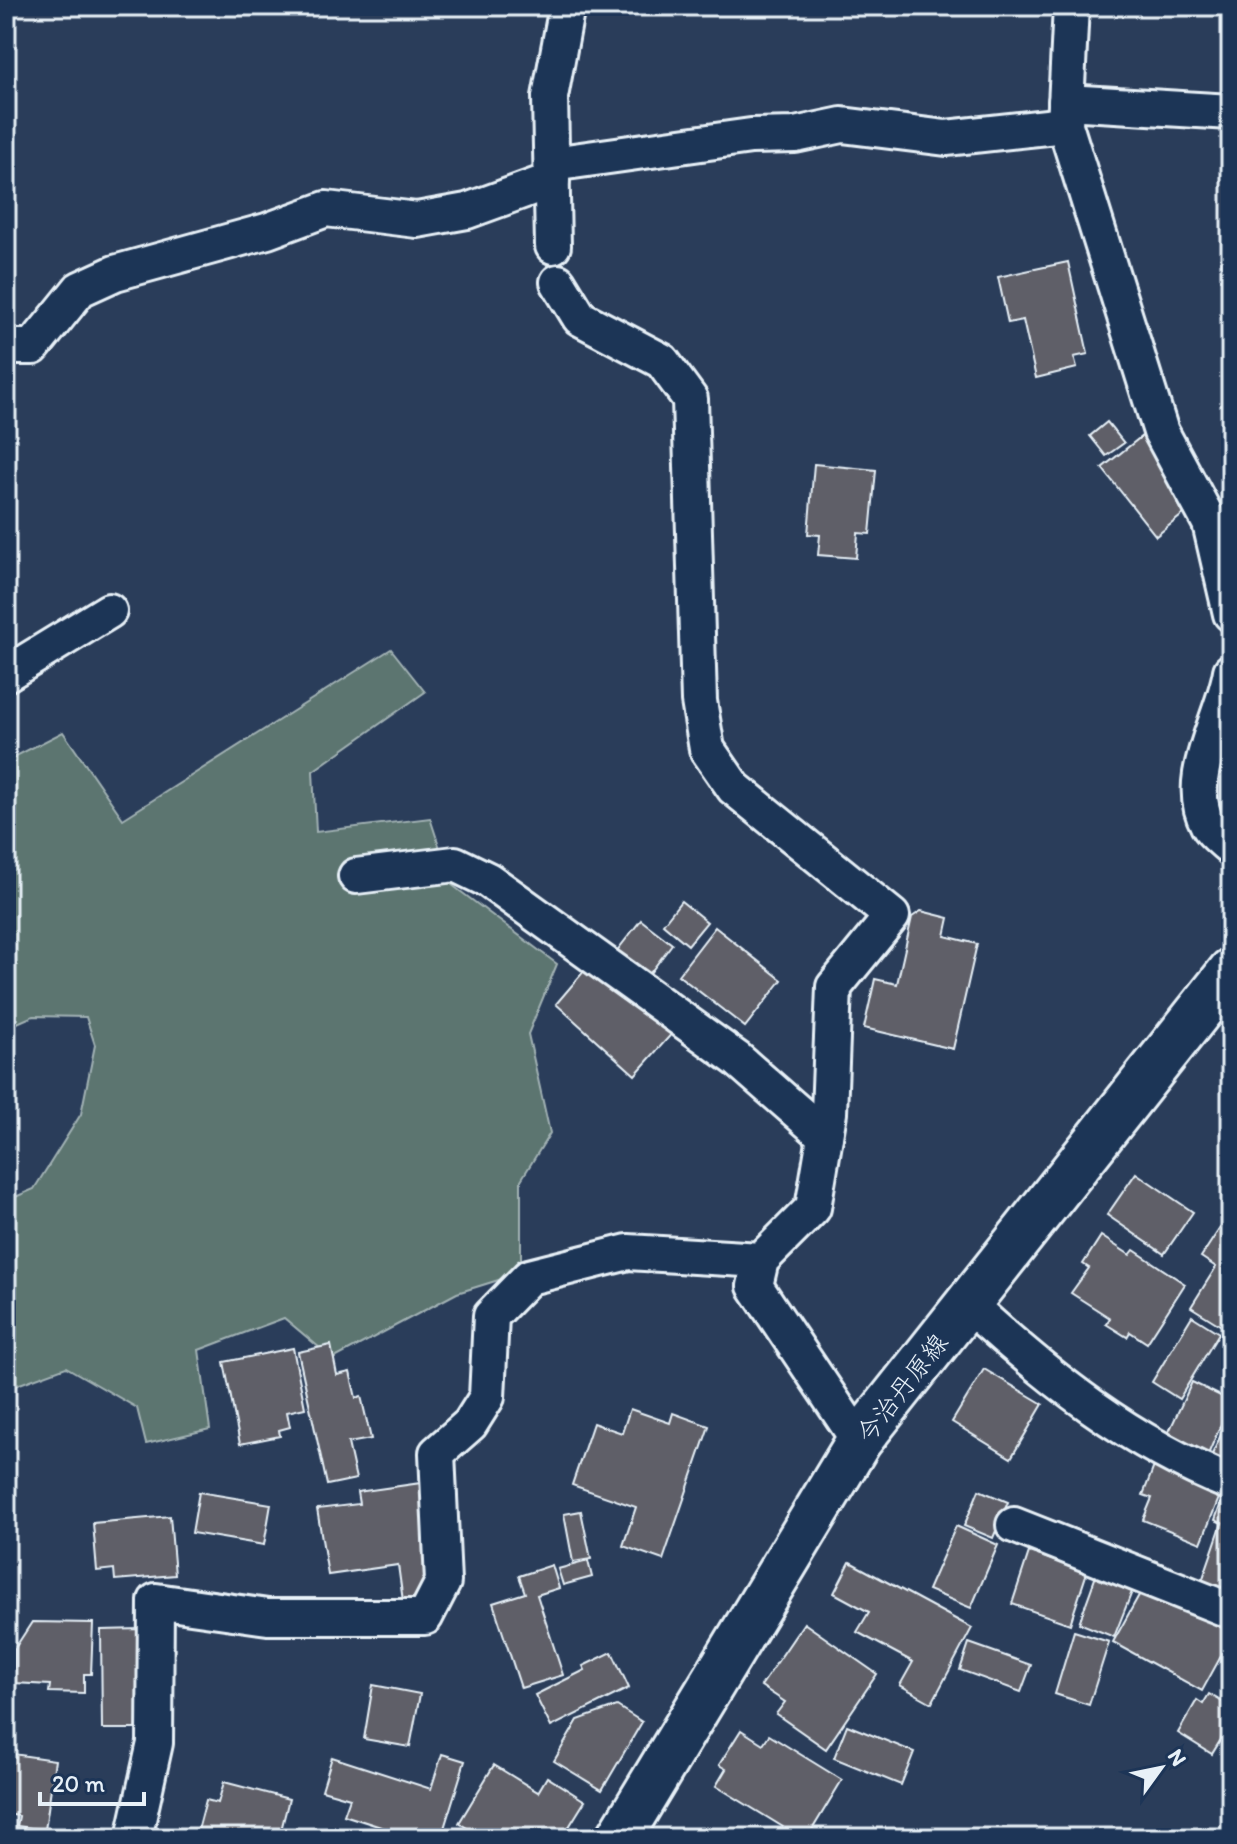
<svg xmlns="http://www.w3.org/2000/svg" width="1237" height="1844" viewBox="0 0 1237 1844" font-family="Itim,'Klee One',sans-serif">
	<rect width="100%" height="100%" fill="#2a3d5a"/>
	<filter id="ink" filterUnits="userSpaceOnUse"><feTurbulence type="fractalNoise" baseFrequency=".0125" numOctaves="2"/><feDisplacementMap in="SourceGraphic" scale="16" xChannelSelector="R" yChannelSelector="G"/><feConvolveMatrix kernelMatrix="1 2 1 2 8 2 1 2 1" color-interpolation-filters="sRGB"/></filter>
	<g filter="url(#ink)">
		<path fill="#5b7470" stroke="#a2b2b4" stroke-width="2" d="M391,649L425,692L313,771L316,832L430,818L452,885L557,964L528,1034L550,1133L521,1180V1273L457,1293L333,1359L284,1318L199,1350L210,1429L146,1444L137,1408L66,1367L6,1389V1201L34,1189L81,1114L95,1045L86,1017L33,1016L6,1028V761L63,732L123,819Z"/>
		<g fill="#5e5f68" stroke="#e8f1f8" stroke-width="2">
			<path d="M1068,262L1088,354L1074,357L1077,368L1036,378L1023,320L1008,323L998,277Z"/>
			<path d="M1107,422L1124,443L1106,456L1090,436Z"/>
			<path d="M1142,436L1196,504L1156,536L1102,468Z"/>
			<path d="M814,464L876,470L870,534L858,533L856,558L818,555L820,535L808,534Z"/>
			<path d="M681,901L707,922L688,945L663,924Z"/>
			<path d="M921,911L949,918L945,936L977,944L953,1049L864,1028L875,979L897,984L912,917Z"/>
			<path d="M641,920L672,944L647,977L616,952Z"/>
			<path d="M715,927L782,980L745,1027L678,975Z"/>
			<path d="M590,964L676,1029L635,1075L556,1004Z"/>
			<path d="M1136,1173L1193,1212L1164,1254L1107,1215Z"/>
			<path d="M1220,1228L1231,1234V1315L1223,1327L1191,1307L1216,1267L1201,1257Z"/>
			<path d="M1101,1236L1130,1255L1134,1250L1185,1284L1147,1343L1130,1332L1127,1337L1106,1324L1110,1318L1071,1293L1089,1268L1083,1264Z"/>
			<path d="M1192,1316L1219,1333L1179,1399L1152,1382Z"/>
			<path d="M331,1345L337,1375L350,1372L356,1398L361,1396L371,1439L348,1443L356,1479L327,1485L298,1352Z"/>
			<path d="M293,1348L305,1408L287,1412L290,1427L279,1430L280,1436L240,1444L224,1362Z"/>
			<path d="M984,1369L1043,1404L1011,1458L952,1422Z"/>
			<path d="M1192,1382L1231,1401L1207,1457L1166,1438Z"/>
			<path d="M630,1409L670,1423L673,1413L709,1426L663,1560L623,1546L636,1507L572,1485L593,1423L622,1433Z"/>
			<path d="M1231,1413V1471L1209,1461Z"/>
			<path d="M1156,1461L1223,1488L1201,1543L1143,1520L1152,1498L1143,1495Z"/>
			<path d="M421,1483L435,1584L424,1598L403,1601L398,1565L328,1575L317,1509L359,1504L357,1492Z"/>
			<path d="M1226,1489L1231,1491V1595L1201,1584L1222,1523L1215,1520Z"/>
			<path d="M979,1490L1008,1502L993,1538L964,1526Z"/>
			<path d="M199,1492L271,1504L264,1545L192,1533Z"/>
			<path d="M581,1511L591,1559L573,1562L564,1514Z"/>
			<path d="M170,1516L175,1575L115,1580L114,1569L97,1571L93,1523Z"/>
			<path d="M956,1526L998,1545L971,1608L928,1590Z"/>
			<path d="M1029,1552L1087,1572L1070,1624L1012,1604Z"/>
			<path d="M588,1561L592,1577L563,1585L558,1569Z"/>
			<path d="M850,1562L972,1628L932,1703L900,1685L913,1662L857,1632L869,1612L834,1593Z"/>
			<path d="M552,1565L559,1588L537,1595L563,1675L521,1688L493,1603L525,1593L519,1576Z"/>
			<path d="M1098,1570L1135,1584L1114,1637L1079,1623Z"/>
			<path d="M1143,1588L1231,1620V1638L1202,1691L1113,1642Z"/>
			<path d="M32,1622L93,1623L91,1674H84V1693L49,1692L50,1685L14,1683L15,1648Z"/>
			<path d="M804,1623L877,1674L826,1749L776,1714L785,1702L761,1686Z"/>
			<path d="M140,1629L141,1729H102L101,1630Z"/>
			<path d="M1074,1631L1109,1642L1089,1705L1055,1694Z"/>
			<path d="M969,1643L1031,1665L1021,1692L960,1670Z"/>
			<path d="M612,1652L629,1688L551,1727L535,1695L585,1670L583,1666Z"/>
			<path d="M373,1685L420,1694L410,1747L364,1739Z"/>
			<path d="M1209,1694L1231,1707V1723L1212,1754L1178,1733L1197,1700L1203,1704Z"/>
			<path d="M617,1706L642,1722L602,1790L554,1761L578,1720Z"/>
			<path d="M847,1725L914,1752L901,1785L834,1758Z"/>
			<path d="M741,1730L763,1744L769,1735L842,1780L807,1838H776L783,1827L716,1786L726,1769L719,1765Z"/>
			<path d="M6,1753L55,1760L45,1830L17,1826L19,1816L6,1814Z"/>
			<path d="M442,1754L465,1761L441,1838H384L387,1829L344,1815L350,1798L322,1790L332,1757L431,1789Z"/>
			<path d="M494,1765L538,1792L547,1777L585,1801L562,1838H483L459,1823Z"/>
			<path d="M224,1782L289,1799L279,1838L247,1833L245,1838H213L197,1834L206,1800L218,1803Z"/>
		</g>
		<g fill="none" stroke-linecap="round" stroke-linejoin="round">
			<g stroke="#e8f1f8" stroke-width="40">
				<g id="minor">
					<path d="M1071,6L1065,125L1161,432L1210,523L1231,614"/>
					<path d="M1066,102L1231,112"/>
					<path d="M552,164L751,136L795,135L842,125L946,138L1065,125"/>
					<path d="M553,246L550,97L567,6"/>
					<path d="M558,282L580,318L662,361L690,399L699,701L707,749L734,788L892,916L834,987L829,1113L813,1208L761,1260L755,1286L859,1441"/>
					<path d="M6,347H33L80,289L115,273L267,231L326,209L417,220L467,211L552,180"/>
					<path d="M1231,671C1224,718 1182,778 1208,825C1213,834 1224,841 1231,848"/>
					<path d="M6,674L109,611"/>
					<path d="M356,876L455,864L488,880L737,1059L825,1136"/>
					<path d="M968,1304C1047,1377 1130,1443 1231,1483"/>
					<path d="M1014,1525L1231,1611"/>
					<path d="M134,1838L155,1743L156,1601L268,1617H425L443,1582L437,1453L470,1424L487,1397L491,1316L529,1277L628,1252L761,1260"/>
				</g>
			</g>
			<g stroke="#e8f1f8" stroke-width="50">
				<path id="secondary" d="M619,1838L859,1441L1231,971"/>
			</g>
			<use href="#minor" stroke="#1d3557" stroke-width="34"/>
			<use href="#secondary" stroke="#1d3557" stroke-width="44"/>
		</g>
	</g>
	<g text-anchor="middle" stroke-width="6" stroke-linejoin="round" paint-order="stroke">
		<g font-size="26" fill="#e8f1f8" stroke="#1d3557">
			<text transform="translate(902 1388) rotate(-52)" y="9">今治丹原線</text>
		</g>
	</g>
	<rect width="1237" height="1844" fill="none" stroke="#1d3557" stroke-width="32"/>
	<rect x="16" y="16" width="1205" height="1812" fill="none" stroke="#e8f1f8" stroke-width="3" filter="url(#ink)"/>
	<g transform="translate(1161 1768) rotate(57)" stroke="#1d3557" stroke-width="6" paint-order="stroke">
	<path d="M0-6L14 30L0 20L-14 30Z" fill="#e8f1f8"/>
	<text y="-12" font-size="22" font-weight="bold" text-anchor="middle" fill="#e8f1f8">N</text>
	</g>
	<path d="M40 1792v12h104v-12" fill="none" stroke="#e8f1f8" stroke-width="4"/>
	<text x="52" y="1792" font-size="24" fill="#e8f1f8" stroke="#1d3557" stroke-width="6" paint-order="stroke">20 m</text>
</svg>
